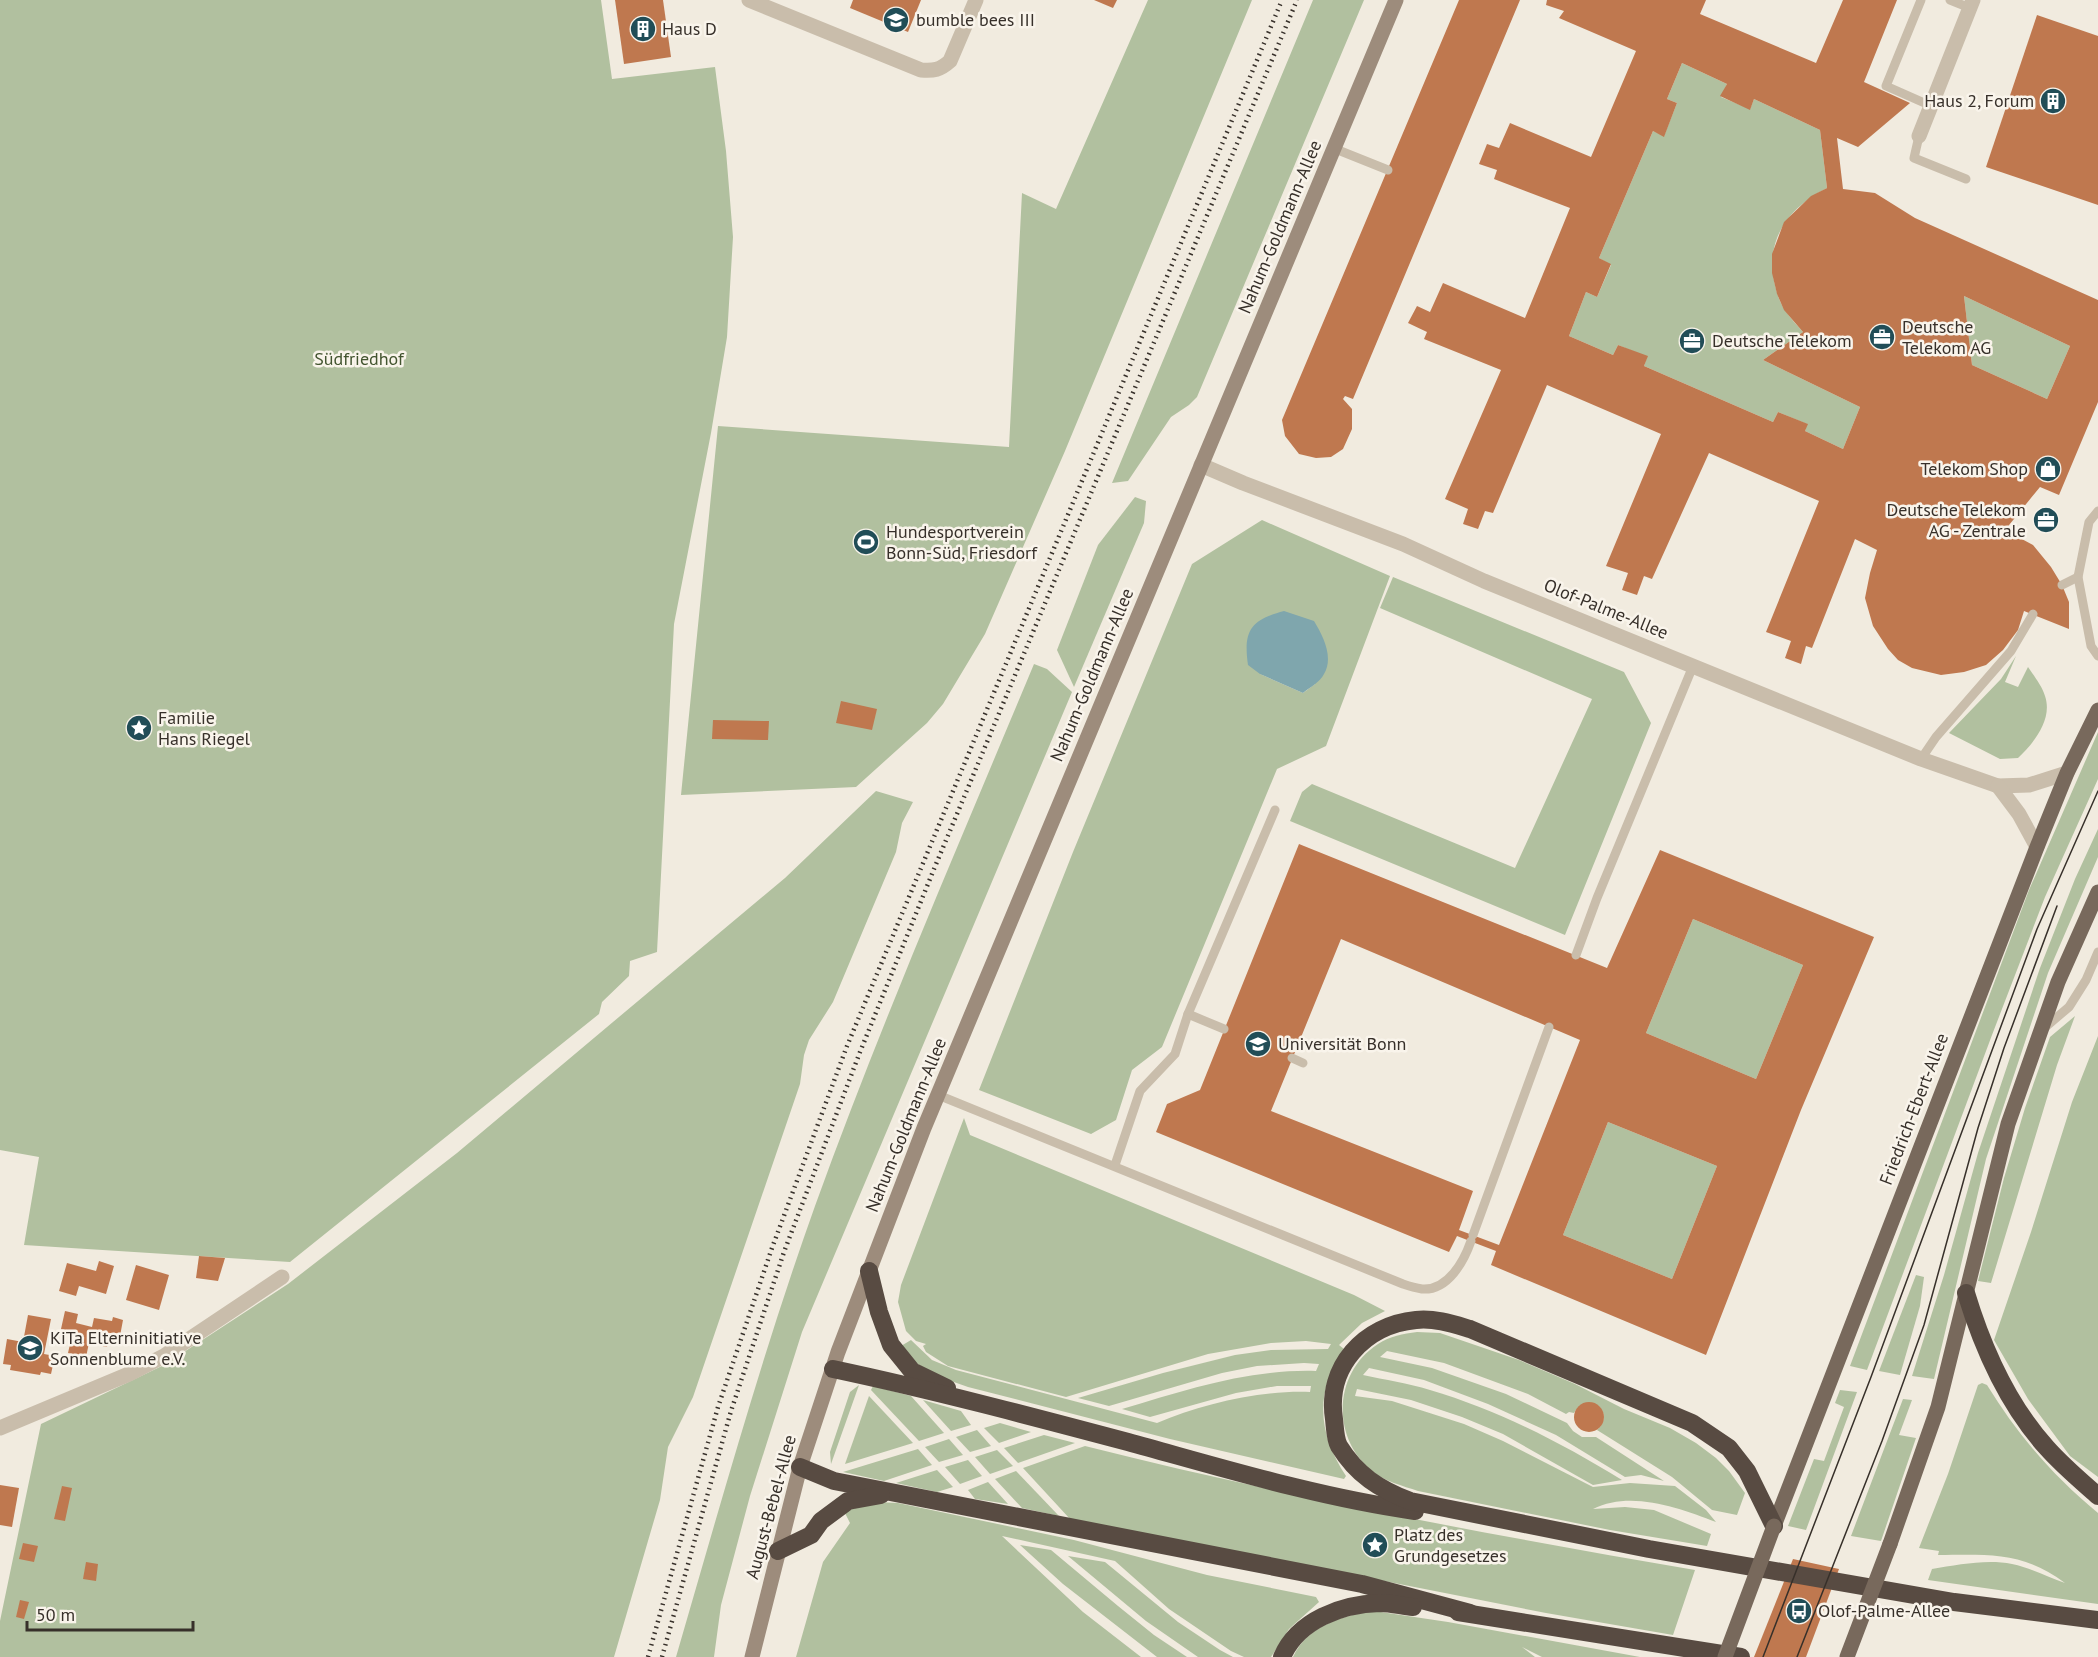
<svg xmlns="http://www.w3.org/2000/svg" width="2098" height="1657" viewBox="0 0 2098 1657" font-family="'PT Sans',sans-serif">
	<rect width="100%" height="100%" fill="#f1ebdf"/>
	<g fill="#b1c09f" fill-rule="evenodd">
		<path d="M0,0H601L612,79L715,67L726,151L733,237L727,337L711,433L674,624L657,952L630,961L629,976L602,1002L599,1014L290,1262L24,1245L39,1157L0,1150Z"/>
		<path d="M1148,0H1252L1065,451L985,634L943,704L927,723L856,787L681,795L718,426L1009,447L1022,193L1056,209Z"/>
		<path d="M1313,0H1364L1197,397L1189,405L1171,417L1128,481L1112,483Z"/>
		<path d="M1682,63L1727,84L1721,97L1750,109L1754,99L1820,130L1827,188C1788,208 1764,240 1775,285C1777,294 1780,303 1785,310C1790,318 1797,325 1803,332L1763,360L1860,407L1843,449L1805,431L1807,424L1778,412L1773,422L1644,366L1647,357L1618,345L1613,355L1569,336L1586,292L1597,297L1611,265L1599,258L1653,131L1664,136L1677,103L1667,99Z"/>
		<path d="M1964,296L2070,346L2047,399L1972,365Z"/>
		<path d="M1135,497L1146,501L1144,523L1074,687L1057,650L1098,545Z"/>
		<path d="M1262,520L1390,576L1326,746L1277,769L1162,1047L1132,1070L1116,1120L1091,1134L979,1090L1073,852L1192,564ZM1260,674L1315,684L1303,693Z"/>
		<path d="M1393,577L1624,672L1651,723L1565,935L1290,821L1302,792L1312,784L1515,868L1592,699L1380,608Z"/>
		<path d="M2016,656L2005,682L2018,687L2028,667C2034,676 2042,686 2045,696C2053,719 2034,743 2018,758L2000,759L1949,733L2001,679Z"/>
		<path d="M1034,664L1047,669L1072,692L802,1332L750,1496L721,1605L714,1657H676C720,1506 762,1354 815,1206C881,1023 959,844 1034,664Z"/>
		<path d="M2098,732V779L2045,897L1992,1035L1867,1370L1850,1366L2029,890Z"/>
		<path d="M876,791L913,802L902,823L896,852L833,1002L809,1040L804,1055L800,1084L693,1397L668,1447L660,1500L614,1657H0V1621L41,1424L164,1365L288,1284L457,1153L613,1022L785,878Z"/>
		<path d="M2098,829V857L2048,973L1986,1159L1934,1379L1912,1376L1944,1275L1978,1153L2040,968L2075,879Z"/>
		<path d="M1693,919L1803,965L1756,1079L1646,1033Z"/>
		<path d="M2075,1016L2057,1065L1991,1283L1978,1281L2004,1178L2025,1108L2050,1037Z"/>
		<path d="M2098,1036V1477L2070,1456L2028,1399L1994,1340L2031,1232L2072,1102Z"/>
		<path d="M964,1118L970,1135L1354,1295L1385,1311L1362,1323L1339,1345L1344,1349C1314,1393 1318,1433 1346,1476L1344,1479L1170,1439L968,1387L934,1375L912,1360L901,1346L911,1340L932,1360L956,1370L1157,1423C1202,1404 1261,1390 1310,1392L1311,1386H1277L1236,1393L1150,1417L1122,1409C1186,1390 1248,1369 1316,1371L1319,1364L1304,1363L1257,1366L1222,1373L1109,1406L1078,1398L1163,1373L1235,1355L1271,1350L1328,1349L1331,1344L1306,1341L1271,1343L1208,1354L1066,1397L948,1366L926,1352L923,1346L926,1344L916,1341L906,1331L898,1302L901,1285Z"/>
		<path d="M1608,1122L1717,1166L1672,1279L1563,1235Z"/>
		<path d="M1916,1275L1924,1277L1920,1306L1900,1375L1879,1371Z"/>
		<path d="M1417,1332L1440,1333L1519,1360L1575,1384L1624,1409L1670,1428L1696,1443L1716,1458L1729,1471L1745,1493L1737,1515L1712,1510L1672,1477L1597,1430C1617,1412 1588,1389 1574,1413L1569,1412L1566,1414L1528,1394L1444,1363L1387,1351L1380,1357L1432,1368L1506,1394L1567,1423L1573,1431L1582,1437H1596L1664,1481L1641,1475L1625,1477L1556,1435L1488,1404L1424,1380L1369,1368L1363,1375C1385,1380 1408,1383 1430,1390C1498,1410 1562,1443 1622,1480L1593,1485L1503,1434L1462,1417L1411,1400L1357,1389L1355,1396L1392,1401L1464,1424L1503,1441L1593,1487L1630,1483L1675,1486L1706,1510L1716,1522C1679,1508 1631,1490 1593,1509L1625,1507L1654,1510L1711,1534L1707,1546L1610,1530L1418,1491C1403,1486 1384,1481 1372,1471C1331,1438 1333,1373 1378,1344C1390,1336 1403,1334 1417,1332Z"/>
		<path d="M1982,1383L1987,1385C2017,1434 2053,1476 2098,1513V1604L1928,1580L1932,1569C1958,1565 1986,1559 2012,1564C2031,1568 2048,1577 2065,1583C2022,1551 1988,1555 1938,1555L1939,1551L1919,1548L1948,1474L1978,1385Z"/>
		<path d="M859,1385L831,1464L830,1452L850,1392Z"/>
		<path d="M873,1386L911,1396L944,1433L919,1441L871,1390Z"/>
		<path d="M1840,1390L1857,1392L1806,1530L1788,1526L1814,1459L1824,1461L1844,1407L1835,1403Z"/>
		<path d="M869,1396L913,1443L845,1464Z"/>
		<path d="M1903,1399L1912,1400L1899,1435L1916,1438L1881,1541L1851,1536Z"/>
		<path d="M923,1400L961,1411L971,1425L951,1431Z"/>
		<path d="M1000,1423L1031,1432L999,1443L984,1428Z"/>
		<path d="M977,1430L991,1446L970,1452L956,1437Z"/>
		<path d="M1044,1435L1075,1443L1018,1463L1004,1448Z"/>
		<path d="M949,1439L963,1455L939,1462L925,1447Z"/>
		<path d="M1085,1446C1287,1497 1491,1535 1695,1570L1673,1635L1546,1613L1070,1519L1023,1468Z"/>
		<path d="M918,1449L932,1465L884,1481L843,1472Z"/>
		<path d="M997,1450L1013,1466L990,1474L975,1457Z"/>
		<path d="M968,1460L982,1476L960,1484L945,1467Z"/>
		<path d="M937,1470L953,1487L937,1492L896,1483Z"/>
		<path d="M1016,1471L1059,1516L1022,1508L995,1479Z"/>
		<path d="M988,1482L1008,1504L975,1499L968,1490Z"/>
		<path d="M876,1502L898,1503L1074,1540L1207,1575L1316,1597L1319,1602L1289,1629L1271,1657H1244L1231,1651L1169,1609L1115,1561L1002,1536L1083,1612L1141,1657H796L823,1562L850,1523L845,1513L852,1509Z"/>
		<path d="M1020,1545L1051,1550L1118,1606L1154,1635L1187,1657H1157L1063,1584Z"/>
		<path d="M1068,1556L1105,1562L1178,1622L1220,1650L1233,1657H1198L1146,1621Z"/>
		<path d="M1374,1611L1448,1622L1640,1657H1542L1522,1647L1535,1657H1293C1308,1625 1342,1616 1374,1611Z"/>
	</g>
	<path fill="#7fa6ad" d="M1284,611L1314,621C1323,636 1334,657 1324,674C1320,682 1309,688 1303,693L1260,674L1248,665C1243,630 1251,620 1284,611Z"/>
	<g fill="#bf784f" fill-rule="evenodd">
		<path d="M615,0H663L671,57L624,64Z"/>
		<path d="M853,0H921L908,32L850,8Z"/>
		<path d="M1094,0H1117L1113,8Z"/>
		<path d="M1459,0H1520L1353,399L1345,396L1343,399L1352,409V429L1343,449L1331,457L1316,458L1299,454L1285,436L1282,420Z"/>
		<path d="M1547,0H1706L1700,14L1816,63L1843,0H1897L1864,82L1910,103L1858,147L1837,138L1843,189L1875,193L1915,218L2098,300V402L2059,495L2040,487L2005,530L2033,545L2051,567L2062,585L2069,602V629L2024,611L2018,630L2003,650L1986,665L1964,672L1941,675L1912,668L1898,660L1888,649L1873,626L1865,598L1870,573L1877,550L1855,539L1812,648L1806,646L1801,664L1785,658L1791,641L1766,632L1819,501L1709,453L1652,579L1644,576L1637,595L1622,590L1628,573L1606,566L1661,434L1547,385L1493,513L1485,511L1478,529L1463,524L1468,509L1445,499L1501,370L1424,339L1427,332L1408,323L1417,306L1430,312L1443,283L1525,318L1570,208L1494,179L1497,170L1479,164L1487,144L1499,148L1510,123L1591,157L1636,51L1559,18L1564,11L1546,5ZM1682,63L1727,84L1720,96L1750,110L1754,99L1820,130L1827,188L1811,196L1784,222L1772,254V273L1777,294L1784,310L1803,332L1763,360L1860,407L1843,449L1805,431L1808,424L1778,412L1773,422L1644,366L1648,356L1618,345L1613,355L1569,336L1586,292L1597,297L1611,264L1599,258L1653,131L1664,137L1677,103L1667,99ZM1964,296L2070,346L2047,399L1972,365Z"/>
		<path d="M2037,15L2098,36V205L1986,167Z"/>
		<path d="M841,701L877,709L872,730L836,723Z"/>
		<path d="M713,720L769,721L768,740L712,739Z"/>
		<path d="M1299,844L1607,968L1660,850L1874,937L1801,1110L1706,1355L1491,1265L1496,1251L1475,1243L1457,1236L1449,1252L1156,1132L1167,1104L1200,1090ZM1693,919L1803,965L1756,1079L1646,1033ZM1341,939L1580,1040L1499,1245L1459,1230L1473,1191L1271,1111ZM1608,1122L1717,1166L1672,1279L1563,1235Z"/>
		<path d="M199,1256L225,1258L218,1281L196,1278Z"/>
		<path d="M99,1261L114,1266L106,1294L79,1286L76,1296L59,1291L67,1263L96,1271Z"/>
		<path d="M136,1265L169,1275L159,1310L126,1300Z"/>
		<path d="M65,1311L78,1314L76,1323L92,1327L94,1318L112,1321L113,1317L123,1320L120,1336L110,1333L107,1347L89,1343L86,1357L68,1353L73,1331L61,1329Z"/>
		<path d="M28,1315L51,1319L44,1354L55,1356L51,1374L41,1372L40,1375L10,1370L11,1365L3,1364L7,1339L23,1342Z"/>
		<circle cx="1589" cy="1417" r="15"/>
		<path d="M0,1485L19,1488L12,1527L0,1525Z"/>
		<path d="M62,1486L72,1488L65,1521L54,1519Z"/>
		<path d="M23,1543L38,1546L34,1562L19,1559Z"/>
		<path d="M1793,1559L1839,1569L1806,1657H1754Z"/>
		<path d="M86,1562L98,1564L96,1581L83,1579Z"/>
		<path d="M20,1600L29,1602L24,1619L16,1617Z"/>
	</g>
	<g fill="none" stroke-linecap="round" stroke-linejoin="round">
		<g stroke="#c9bdab" stroke-width="9">
			<path d="M1921,0L1886,86L1929,105"/>
			<path d="M1950,0L1970,8"/>
			<path d="M1919,136L1914,158L1966,179"/>
			<path d="M1333,148L1388,170"/>
			<path d="M2098,511L2089,522L2078,577L2091,646L2098,656"/>
			<path d="M2062,585L2078,577"/>
			<path d="M1921,759L1936,737L2011,651L2033,614"/>
			<path d="M1576,955L1597,898L1693,666"/>
			<path d="M1188,1014L1224,1029"/>
			<path d="M2043,1029L2069,1007L2086,980L2098,952"/>
			<path d="M1292,1058L1303,1063"/>
			<path d="M938,1095L1403,1284C1409,1286 1416,1288 1422,1289C1448,1291 1464,1261 1471,1241"/>
			<path d="M1115,1165L1140,1091L1175,1054L1188,1014L1275,810"/>
			<path d="M1473,1235L1549,1027"/>
		</g>
		<g stroke="#c9bdab" stroke-width="15">
			<path d="M749,0L921,70C934,71 940,70 950,61L976,0"/>
			<path d="M1919,136L1973,0"/>
			<path d="M1201,465L1243,483L1403,544L1484,581L1921,759L1998,786L2029,785L2067,773"/>
			<path d="M1998,786L2019,814L2037,847"/>
			<path d="M0,1428L129,1374L164,1356L282,1277"/>
		</g>
		<path stroke="#9d8c7c" stroke-width="15" d="M752,1657L800,1467L838,1352L924,1128L1396,0"/>
		<g stroke="#78695c" stroke-width="15">
			<path d="M1774,1526L2037,847L2067,773L2098,710"/>
			<path d="M1890,1544L1938,1407L2008,1124L2058,982L2098,892"/>
		</g>
		<g stroke="#584b42" stroke-width="18">
			<path d="M869,1271L879,1312L891,1345L912,1371L947,1388"/>
			<path d="M1966,1293C1983,1349 2007,1404 2047,1448C2063,1466 2081,1481 2098,1496"/>
			<path d="M833,1369C932,1390 1030,1416 1128,1442C1223,1468 1317,1497 1415,1511"/>
			<path d="M800,1467L834,1481L1362,1584L1470,1613"/>
			<path d="M1774,1526L1747,1471L1729,1448L1692,1423L1470,1329C1453,1324 1435,1318 1416,1320C1364,1325 1326,1367 1334,1419C1335,1427 1335,1439 1339,1446C1357,1475 1379,1489 1410,1501L1649,1549L1954,1602L2098,1620"/>
			<path d="M778,1551L811,1535L821,1521L848,1501L881,1495"/>
			<path d="M1458,1612L1741,1657"/>
			<path d="M1282,1657C1298,1620 1342,1604 1380,1603C1391,1603 1402,1606 1413,1607"/>
		</g>
		<g stroke="#37302a" stroke-width="1.5">
			<path d="M1763,1657L1871,1377L2037,929L2098,791"/>
			<path d="M1797,1657L1882,1441L1924,1325L1978,1128L2004,1048L2057,906"/>
		</g>
		<g stroke="#37302a" stroke-width="4.5" stroke-dasharray="1.5 4.5" stroke-linecap="butt">
			<path d="M648,1657L718,1407L772,1248L847,1046L1282,0"/>
			<path d="M662,1657L731,1411L784,1252L860,1052L934,869L1297,0"/>
		</g>
		<g stroke="#78695c" stroke-width="15">
			<path d="M1725,1657L1774,1526"/>
			<path d="M1847,1657L1890,1544"/>
		</g>
	</g>
	<defs>
		<g id="school-disc" transform="scale(1.35)"><circle r="9.5" fill="#214d57" stroke="#f9f4eb"/><path d="M0-5L7-2L0 1L-7-2ZM-4 1L0 2.5L4 1V4Q0 6-4 4Z" fill="#fff"/></g>
		<g id="building-disc" transform="scale(1.35)"><circle r="9.5" fill="#214d57" stroke="#f9f4eb"/><path d="M-4-6H4V6H1V3H-1V6H-4ZM-2.5-4.3h1.7v1.8h-1.7ZM.8-4.3h1.7v1.8H.8ZM-2.5-1h1.7V.8h-1.7ZM.8-1h1.7V.8H.8Z" fill="#fff"/></g>
		<g id="office-disc" transform="scale(1.35)"><circle r="9.5" fill="#214d57" stroke="#f9f4eb"/><path d="M-6-3h4V-5.5h4V-3h4V5H-6ZM-1-4.5V-3h2v-1.5ZM-6 0V1H6V0Z" fill="#fff"/></g>
		<g id="shop-disc" transform="scale(1.35)"><circle r="9.5" fill="#214d57" stroke="#f9f4eb"/><path d="M-5-2.5h2.3a2.7 3.5 0 0 1 5.4 0H5L5.5 6h-11ZM-1.5-2.5h3a1.5 2.3 0 0 0-3 0Z" fill="#fff"/></g>
		<g id="stadium-disc" transform="scale(1.35)"><circle r="9.5" fill="#214d57" stroke="#f9f4eb"/><path d="M0-5a6.5 5 0 1 0 0 10a6.5 5 0 1 0 0-10ZM-3.5-1.8h7v3.6h-7Z" fill="#fff"/></g>
		<g id="sight-disc" transform="scale(1.35)"><circle r="9.5" fill="#214d57" stroke="#f9f4eb"/><path d="M0-6L1.8-2.2L6-1.7L2.9 1.2L3.7 5.4L0 3.3L-3.7 5.4L-2.9 1.2L-6-1.7L-1.8-2.2Z" fill="#fff"/></g>
		<g id="university-disc" transform="scale(1.35)"><circle r="9.5" fill="#214d57" stroke="#f9f4eb"/><path d="M0-5L7-2L0 1L-7-2ZM-4 1L0 2.5L4 1V4Q0 6-4 4Z" fill="#fff"/></g>
		<g id="bus-disc" transform="scale(1.35)"><circle r="9.5" fill="#214d57" stroke="#f9f4eb"/><path d="M-5-6H5V4H4V6H2V4H-2V6H-4V4H-5ZM-3.5-4V0h7V-4ZM-3.5 1.2v1.5H-2V1.2ZM2 1.2v1.5H3.5V1.2Z" fill="#fff"/></g>
	</defs>
	<g fill-rule="evenodd">
		<use href="#school-disc" x="896" y="20"/>
		<use href="#building-disc" x="643" y="29"/>
		<use href="#building-disc" x="2053" y="101"/>
		<use href="#office-disc" x="1882" y="337"/>
		<use href="#office-disc" x="1692" y="341"/>
		<use href="#shop-disc" x="2048" y="469"/>
		<use href="#office-disc" x="2046" y="520"/>
		<use href="#stadium-disc" x="866" y="542"/>
		<use href="#sight-disc" x="139" y="728"/>
		<use href="#university-disc" x="1258" y="1044"/>
		<use href="#school-disc" x="30" y="1348"/>
		<use href="#sight-disc" x="1375" y="1545"/>
		<use href="#bus-disc" x="1799" y="1611"/>
	</g>
	<g text-anchor="middle" stroke-width="5" stroke-linejoin="round" paint-order="stroke">
		<g font-size="18" fill="#37302a" stroke="#f9f4eb" text-anchor="start">
			<text x="916" y="26">bumble bees III</text>
			<text x="662" y="35">Haus D</text>
			<text x="2034" y="107" text-anchor="end">Haus 2, Forum</text>
			<text x="1902" y="333">Deutsche<tspan x="1902" dy="21">Telekom AG</tspan></text>
			<text x="1712" y="347">Deutsche Telekom</text>
			<text x="2028" y="475" text-anchor="end">Telekom Shop</text>
			<text x="2026" y="516" text-anchor="end">Deutsche Telekom<tspan x="2026" dy="21">AG - Zentrale</tspan></text>
			<text x="886" y="538">Hundesportverein<tspan x="886" dy="21">Bonn-Süd, Friesdorf</tspan></text>
			<text x="158" y="724">Familie<tspan x="158" dy="21">Hans Riegel</tspan></text>
			<text x="1278" y="1050">Universität Bonn</text>
			<text x="50" y="1344">KiTa Elterninitiative<tspan x="50" dy="21">Sonnenblume e.V.</tspan></text>
			<text x="1394" y="1541">Platz des<tspan x="1394" dy="21">Grundgesetzes</tspan></text>
			<text x="1818" y="1617">Olof-Palme-Allee</text>
		</g>
		<g font-size="18" fill="#37302a" stroke="#f9f4eb">
			<text transform="translate(1280 227) rotate(-67)" y="6">Nahum-Goldmann-Allee</text>
			<text transform="translate(1606 609) rotate(22)" y="6">Olof-Palme-Allee</text>
			<text transform="translate(1092 675) rotate(-67)" y="6">Nahum-Goldmann-Allee</text>
			<text transform="translate(1914 1109) rotate(-69)" y="6">Friedrich-Ebert-Allee</text>
			<text transform="translate(906 1125) rotate(-68)" y="6">Nahum-Goldmann-Allee</text>
			<text transform="translate(771 1507) rotate(-75)" y="6">August-Bebel-Allee</text>
		</g>
		<g font-size="18" fill="#42542f" stroke="#f9f4eb">
			<text x="359" y="365">Südfriedhof</text>
		</g>
	</g>
	<path d="M27 1621v9h166v-9" fill="none" stroke="#37302a" stroke-width="3"/>
	<text x="36" y="1621" font-size="18" fill="#37302a" stroke="#f9f4eb" stroke-width="4.5" paint-order="stroke">50 m</text>
</svg>
